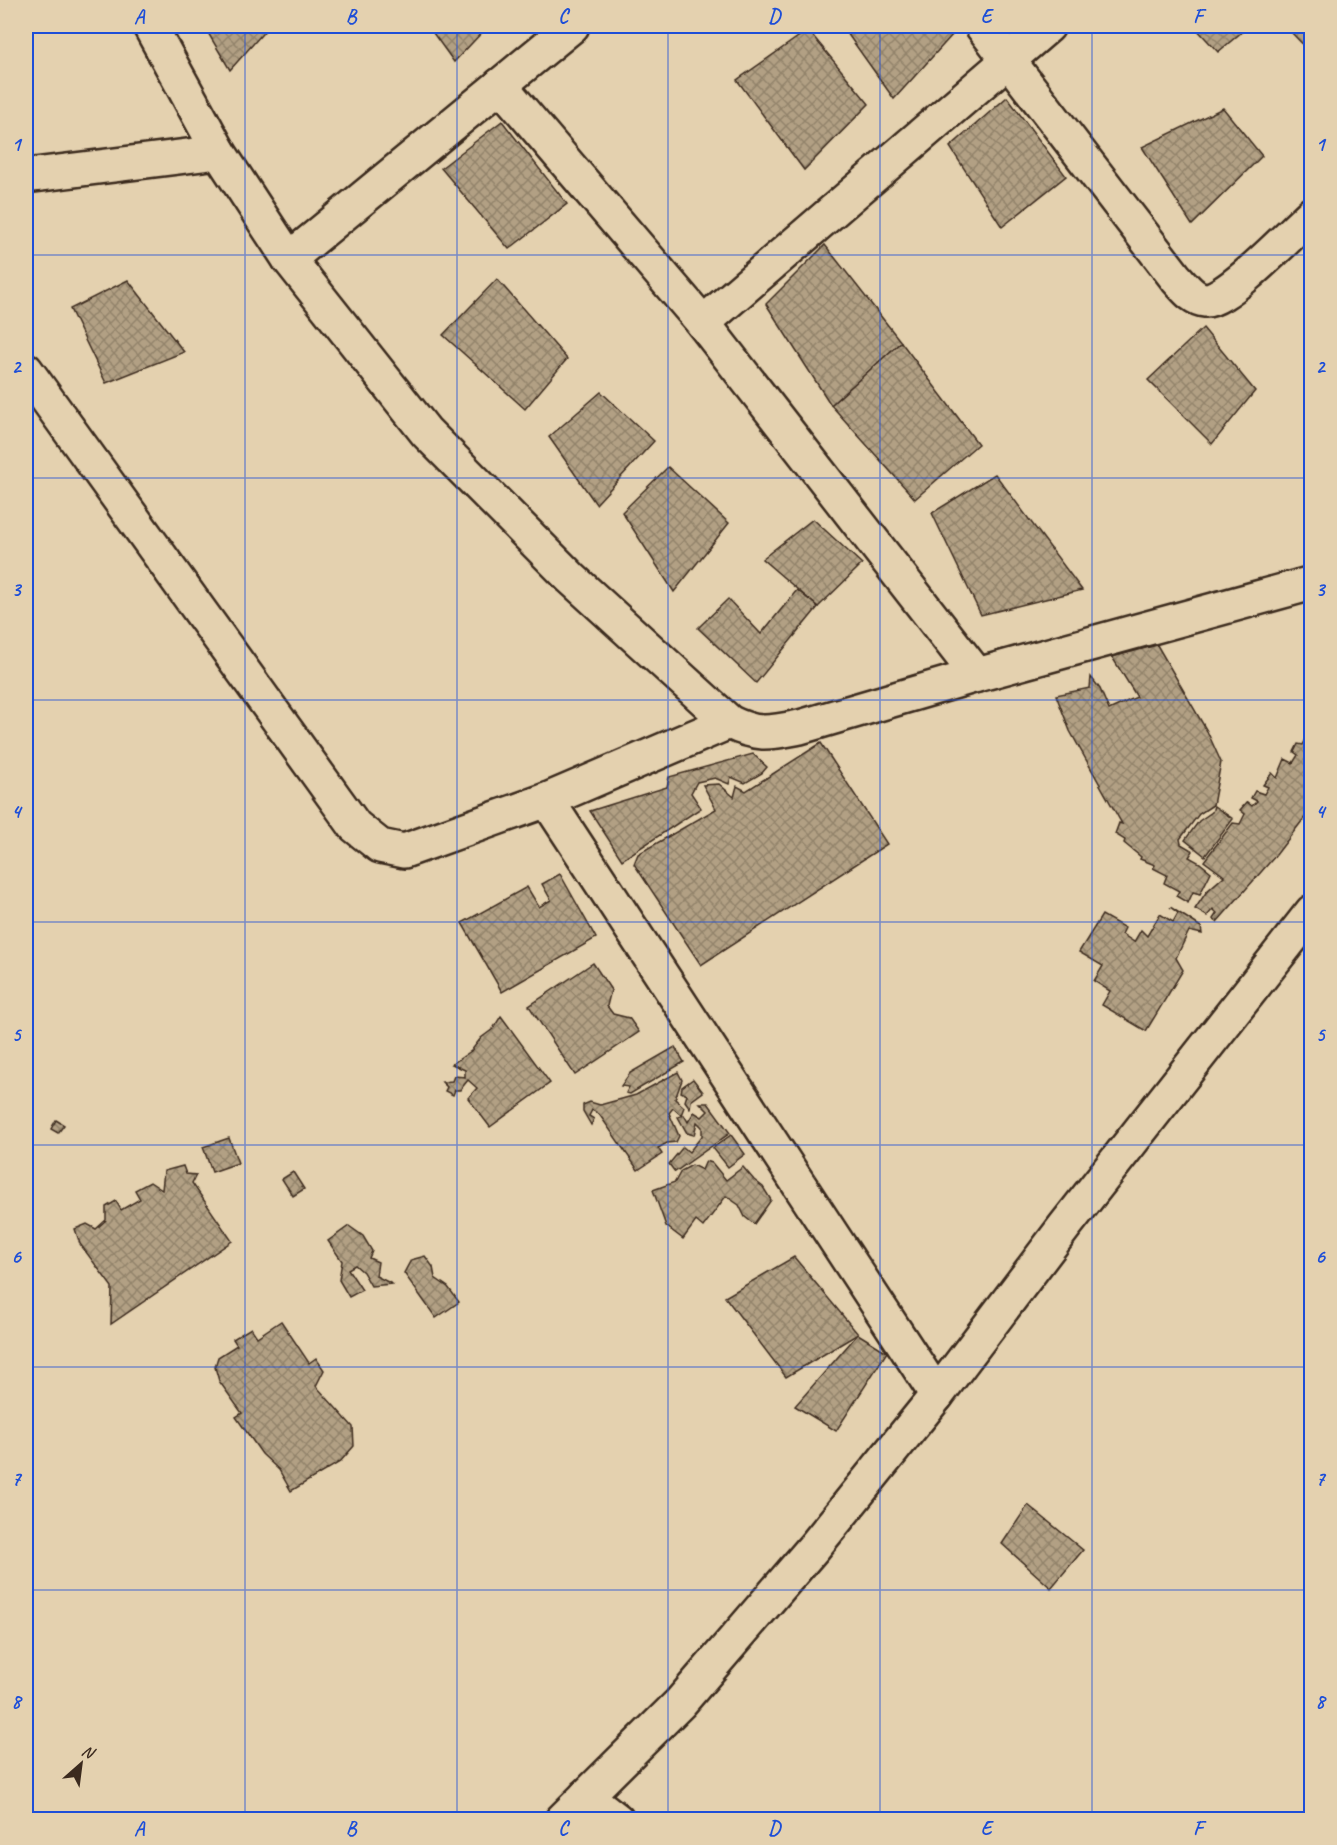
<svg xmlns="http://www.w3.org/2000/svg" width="1337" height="1845" viewBox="0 0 1337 1845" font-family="Caveat,sans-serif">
	<defs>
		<pattern id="building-cross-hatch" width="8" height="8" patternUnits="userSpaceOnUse" patternTransform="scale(1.5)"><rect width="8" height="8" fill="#b2a084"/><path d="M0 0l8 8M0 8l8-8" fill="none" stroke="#92836b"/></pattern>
	</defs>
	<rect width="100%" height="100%" fill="#e4d1af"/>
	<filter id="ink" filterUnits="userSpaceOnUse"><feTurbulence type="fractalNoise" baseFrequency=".0167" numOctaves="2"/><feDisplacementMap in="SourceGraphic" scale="12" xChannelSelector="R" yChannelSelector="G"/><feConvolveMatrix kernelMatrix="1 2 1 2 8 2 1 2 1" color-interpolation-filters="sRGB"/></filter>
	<g filter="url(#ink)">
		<g fill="url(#building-cross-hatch)" stroke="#3b2a1e" stroke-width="1.5">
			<path d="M204,26H269L230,70Z"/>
			<path d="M428,26H488L454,62Z"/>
			<path d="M842,26H945L953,34L894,99Z"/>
			<path d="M1194,26H1249L1218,52Z"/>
			<path d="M1296,26H1312V54L1289,30Z"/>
			<path d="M808,30L869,104L804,170L737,80Z"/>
			<path d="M1007,97L1066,176L1002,227L950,147Z"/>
			<path d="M1223,108L1262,156L1192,225L1142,147Z"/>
			<path d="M502,121L567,204L509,249L441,168Z"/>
			<path d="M825,245L901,342L831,405L766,304Z"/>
			<path d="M497,279L567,359L525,409L443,335Z"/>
			<path d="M128,280L184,352L106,383L70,309Z"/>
			<path d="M1203,328L1255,391L1212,444L1148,380Z"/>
			<path d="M901,342L978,444L915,499L831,405Z"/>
			<path d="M601,392L654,441L596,504L549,437Z"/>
			<path d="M668,467L729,523L674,592L622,512Z"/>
			<path d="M995,474L1082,590L981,615L932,513Z"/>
			<path d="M813,519L862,564L818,607L762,559Z"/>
			<path d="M797,590L818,607L756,683L698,628L728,599L761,634Z"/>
			<path d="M1157,645L1207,731L1221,762L1213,805L1199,814L1180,839L1181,844L1193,851L1189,857L1200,863L1211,872L1200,894L1193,892L1188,903L1176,896L1179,891L1164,883L1167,875L1153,868L1155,865L1140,859L1141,857L1124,843L1125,840L1115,834L1119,823L1122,824L1070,731L1056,695L1090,688L1091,677L1100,689L1109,710L1130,700L1137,697L1112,657Z"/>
			<path d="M1307,737L1312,740V808L1276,855L1217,922L1213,919L1217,913L1213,909L1207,916L1195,909L1207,891L1224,876L1204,861L1233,823L1240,824L1245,814L1240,810L1247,802L1252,806L1257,801L1251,798L1255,791L1264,794L1268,787L1263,785L1272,773L1277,778L1285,759L1293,763L1298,755L1294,752L1298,744L1303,745Z"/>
			<path d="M821,743L887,844L701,965L634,864L638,854L716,809L703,785L719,784L734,797L737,786L746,791Z"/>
			<path d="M753,754L767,767L762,773L745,783L731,777L729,784L715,778L697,782L691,793L701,808L622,860L590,811L667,787L669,777Z"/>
			<path d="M1214,806L1233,819L1205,856L1185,840L1199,821L1212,812Z"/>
			<path d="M560,874L596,938L502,992L462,923L527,887L539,907L551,900L542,884Z"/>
			<path d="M1170,907L1201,927L1202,934L1189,931L1176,958L1183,970L1146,1031L1102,1005L1110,991L1094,981L1103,966L1079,952L1102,915L1125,928L1122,934L1134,942L1141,930L1147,936L1160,914L1173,922L1178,913Z"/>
			<path d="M593,963L611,990L607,1006L613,1014L629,1018L639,1032L575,1075L529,1006Z"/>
			<path d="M501,1016L550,1083L490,1127L468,1098L477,1088L468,1080L460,1090H455L453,1095L445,1091L447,1087L442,1082L452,1081L454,1076L465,1077V1070L452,1064L471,1051L481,1038L493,1029Z"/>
			<path d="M675,1047L684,1062L630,1094L626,1093L629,1087L621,1086L630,1073Z"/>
			<path d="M678,1072L682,1080L675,1099L684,1107L681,1115L673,1108L669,1113L679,1136L676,1142L667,1143L658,1148L662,1154L638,1170L599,1114L592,1110L589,1116L594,1119L591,1125L583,1111V1105L590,1102L600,1105L636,1095Z"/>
			<path d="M693,1079L703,1092L691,1101L690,1108L685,1101L687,1095L681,1092L682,1087Z"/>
			<path d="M700,1103H708L730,1133L675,1172L669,1164L683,1147L689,1152L702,1136V1127L697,1122L694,1135L687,1133L678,1117L684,1115L688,1122L694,1112L702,1117L708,1111Z"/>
			<path d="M56,1120L64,1125L58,1133L51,1129Z"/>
			<path d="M731,1135L745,1154L728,1167L713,1148Z"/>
			<path d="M229,1138L238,1163L212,1172L203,1147Z"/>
			<path d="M706,1161L712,1163L726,1180L743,1167L754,1180L763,1187L771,1200L754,1224L745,1217L739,1205L726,1196L703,1227L696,1221L683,1239L666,1226L653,1190L675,1182L681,1171L692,1165L702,1170Z"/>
			<path d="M183,1166L186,1174L196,1175L192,1183L232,1241L111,1324L112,1287L80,1244L75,1229L87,1224L96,1229L106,1220V1207L116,1201L121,1210L140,1199L135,1190L150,1182L162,1190L164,1171Z"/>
			<path d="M293,1172L304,1189L293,1196L282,1179Z"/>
			<path d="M349,1226L363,1236L372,1251L369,1258L378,1262L376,1276L392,1284L371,1286L363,1272L355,1265L348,1269L362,1290L349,1297L339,1280L342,1261L328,1241Z"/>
			<path d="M425,1256L433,1267L435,1278L448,1287L459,1302L436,1318L404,1273L411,1260Z"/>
			<path d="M794,1257L858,1334L786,1377L725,1297Z"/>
			<path d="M281,1321L309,1363L316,1358L324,1370L316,1386L353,1427L354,1446L340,1462L291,1491L279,1470L262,1454L236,1417L242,1413L219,1381L215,1367L218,1357L237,1345L233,1339L251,1328L257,1337Z"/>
			<path d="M858,1334L887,1352L836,1431L795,1406Z"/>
			<path d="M1028,1505L1083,1550L1051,1588L1002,1544Z"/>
		</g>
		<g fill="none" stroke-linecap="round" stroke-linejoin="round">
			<g stroke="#3b2a1e" stroke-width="38">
				<g id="minor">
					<path d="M150,26L219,152L289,259L426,432L571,578L729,722C758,736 769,733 800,727L977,675L1312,583"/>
					<path d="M982,26L1176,278C1184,286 1192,299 1205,300C1226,302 1293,231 1312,214"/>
					<path d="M500,85L703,323L1048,26"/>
					<path d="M26,176L219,152"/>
					<path d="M289,259L572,26"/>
					<path d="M703,323L977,675"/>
					<path d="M26,370L355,826L380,846L404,851L547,800L937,1395"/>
					<path d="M547,800L729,722"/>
					<path d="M586,1796L617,1820"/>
					<path d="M562,1820L680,1703L815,1546L937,1395L1065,1226L1312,912"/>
				</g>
			</g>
			<use href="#minor" stroke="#e4d1af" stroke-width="33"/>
		</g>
	</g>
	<path fill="none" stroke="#1d4ed8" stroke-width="1.5" stroke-opacity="0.55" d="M245,26V1820M457,26V1820M668,26V1820M880,26V1820M1092,26V1820M26,255H1312M26,478H1312M26,700H1312M26,922H1312M26,1145H1312M26,1367H1312M26,1590H1312"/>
	<rect width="1337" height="1845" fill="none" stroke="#e4d1af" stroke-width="66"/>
	<g transform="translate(81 1764) rotate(28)" stroke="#e4d1af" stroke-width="4.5" paint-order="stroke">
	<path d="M0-4.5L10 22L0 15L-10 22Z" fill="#3b2a1e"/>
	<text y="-9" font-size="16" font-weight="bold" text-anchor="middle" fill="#3b2a1e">N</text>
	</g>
	<rect x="33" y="33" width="1271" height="1779" fill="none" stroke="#1d4ed8" stroke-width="2"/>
	<g font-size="20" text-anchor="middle" font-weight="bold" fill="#1d4ed8">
		<text x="139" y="23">A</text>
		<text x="351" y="23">B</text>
		<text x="563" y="23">C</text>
		<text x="774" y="23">D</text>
		<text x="986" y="23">E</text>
		<text x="1198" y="23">F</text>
		<text x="16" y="151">1</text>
		<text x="1320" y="151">1</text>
		<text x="16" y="373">2</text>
		<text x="1320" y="373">2</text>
		<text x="16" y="596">3</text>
		<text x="1320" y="596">3</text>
		<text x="16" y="818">4</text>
		<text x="1320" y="818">4</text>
		<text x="16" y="1041">5</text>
		<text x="1320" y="1041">5</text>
		<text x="16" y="1263">6</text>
		<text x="1320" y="1263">6</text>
		<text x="16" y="1485">7</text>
		<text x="1320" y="1485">7</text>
		<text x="16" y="1708">8</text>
		<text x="1320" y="1708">8</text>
		<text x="139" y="1835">A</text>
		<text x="351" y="1835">B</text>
		<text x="563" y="1835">C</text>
		<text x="774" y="1835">D</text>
		<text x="986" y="1835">E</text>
		<text x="1198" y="1835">F</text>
	</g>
</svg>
